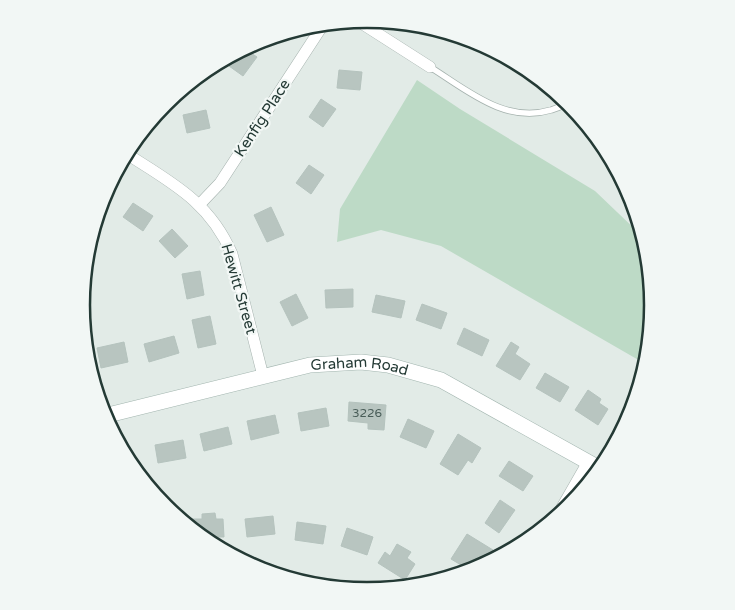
<svg xmlns="http://www.w3.org/2000/svg" width="735" height="610" viewBox="0 0 735 610" font-family="'Varela Round',sans-serif">
	<rect width="100%" height="100%" fill="#e2ebe7"/>
	<path fill="#bddac6" d="M417,80L460,109L595,191L639,233L654,305L642,362L441,246L381,230L337,242L340,209Z"/>
	<g fill="#b8c5c0" stroke="#b5c3be">
		<path d="M245,49L257,57L243,76L229,66L236,55Z"/>
		<path d="M339,70L362,72L360,90L337,88Z"/>
		<path d="M321,99L336,109L323,127L309,117Z"/>
		<path d="M206,110L210,128L187,133L183,115Z"/>
		<path d="M309,165L324,175L311,194L296,183Z"/>
		<path d="M104,193L111,198L100,214V213Z"/>
		<path d="M133,203L153,216L143,231L123,217Z"/>
		<path d="M271,207L284,235L267,242L254,215Z"/>
		<path d="M172,229L188,246L175,258L159,241Z"/>
		<path d="M200,271L204,295L187,299L182,274Z"/>
		<path d="M353,289V307L326,308L325,290Z"/>
		<path d="M296,294L308,318L292,326L280,302Z"/>
		<path d="M376,295L405,301L401,318L372,312Z"/>
		<path d="M422,304L447,313L441,329L416,320Z"/>
		<path d="M210,316L216,344L198,348L192,320Z"/>
		<path d="M464,328L489,340L482,356L457,344Z"/>
		<path d="M174,336L179,353L149,362L144,344Z"/>
		<path d="M124,342L128,362L101,368L97,348Z"/>
		<path d="M511,342L519,347L515,354L530,364L520,380L496,366Z"/>
		<path d="M545,373L569,387L560,402L536,388Z"/>
		<path d="M588,390L601,399L599,403L608,409L598,425L575,410Z"/>
		<path d="M349,402L386,405L384,430L368,429V423L348,421Z"/>
		<path d="M326,408L329,426L301,431L298,413Z"/>
		<path d="M275,415L279,433L251,440L247,421Z"/>
		<path d="M624,418L628,420L618,435L615,432Z"/>
		<path d="M408,419L434,431L426,448L400,437Z"/>
		<path d="M228,427L232,444L204,451L200,434Z"/>
		<path d="M458,434L481,448L472,463L468,460L458,475L440,464Z"/>
		<path d="M183,440L186,458L158,463L155,445Z"/>
		<path d="M509,461L533,476L523,491L499,476Z"/>
		<path d="M500,500L515,510L499,533L485,523Z"/>
		<path d="M215,513L216,519H223L224,537H209L187,522V519H202V514Z"/>
		<path d="M273,516L275,534L247,537L245,519Z"/>
		<path d="M297,522L326,526L323,544L295,540Z"/>
		<path d="M347,528L373,537L367,555L341,546Z"/>
		<path d="M467,534L493,550L483,565L471,571L451,559Z"/>
		<path d="M397,544L411,552L407,558L415,564L405,580L378,563L385,552L390,556Z"/>
	</g>
	<g fill="none" stroke-linecap="round" stroke-linejoin="round">
		<g stroke="#a5b2ae" stroke-width="7">
			<path id="lane" d="M430,67C467,90 505,124 551,110C557,108 564,106 569,102"/>
		</g>
		<g stroke="#a5b2ae" stroke-width="12">
			<g id="street">
				<path d="M358,21L430,67"/>
				<path d="M130,156C174,184 210,203 232,254L263,376"/>
				<path d="M200,204L220,183L321,28"/>
				<path d="M557,516L588,462"/>
			</g>
		</g>
		<g stroke="#a2b5af" stroke-width="16">
			<g id="secondary">
				<path id="s1" d="M104,416L310,365L361,362L388,365L441,380L597,467"/>
			</g>
		</g>
		<use href="#lane" stroke="#fff" stroke-width="5.5"/>
		<use href="#street" stroke="#fff" stroke-width="11"/>
		<use href="#secondary" stroke="#fff" stroke-width="15"/>
	</g>
	<g text-anchor="middle" stroke-width="4.5" stroke-linejoin="round" paint-order="stroke">
		<g font-size="12" fill="#495d58">
			<text x="367" y="417">3226</text>
		</g>
		<g font-size="15" fill="#243a35" stroke="#f2f7f5">
			<text transform="translate(262 118) rotate(-57)" y="5">Kenfig Place</text>
			<text transform="translate(239 289) rotate(74)" y="5">Hewitt Street</text>
			<text dy="5" stroke="none"><textPath href="#s1" startOffset="262">Graham Road</textPath></text>
		</g>
	</g>
	<path d="M0 0H735V610H0ZM90 305a277 277 0 1 1 554 0a277 277 0 1 1-554 0Z" fill="#f2f7f5" fill-rule="evenodd"/>
	<path fill="none" stroke="#243a35" stroke-width="2.5" d="M90 305a277 277 0 1 1 554 0a277 277 0 1 1-554 0Z"/>
</svg>
